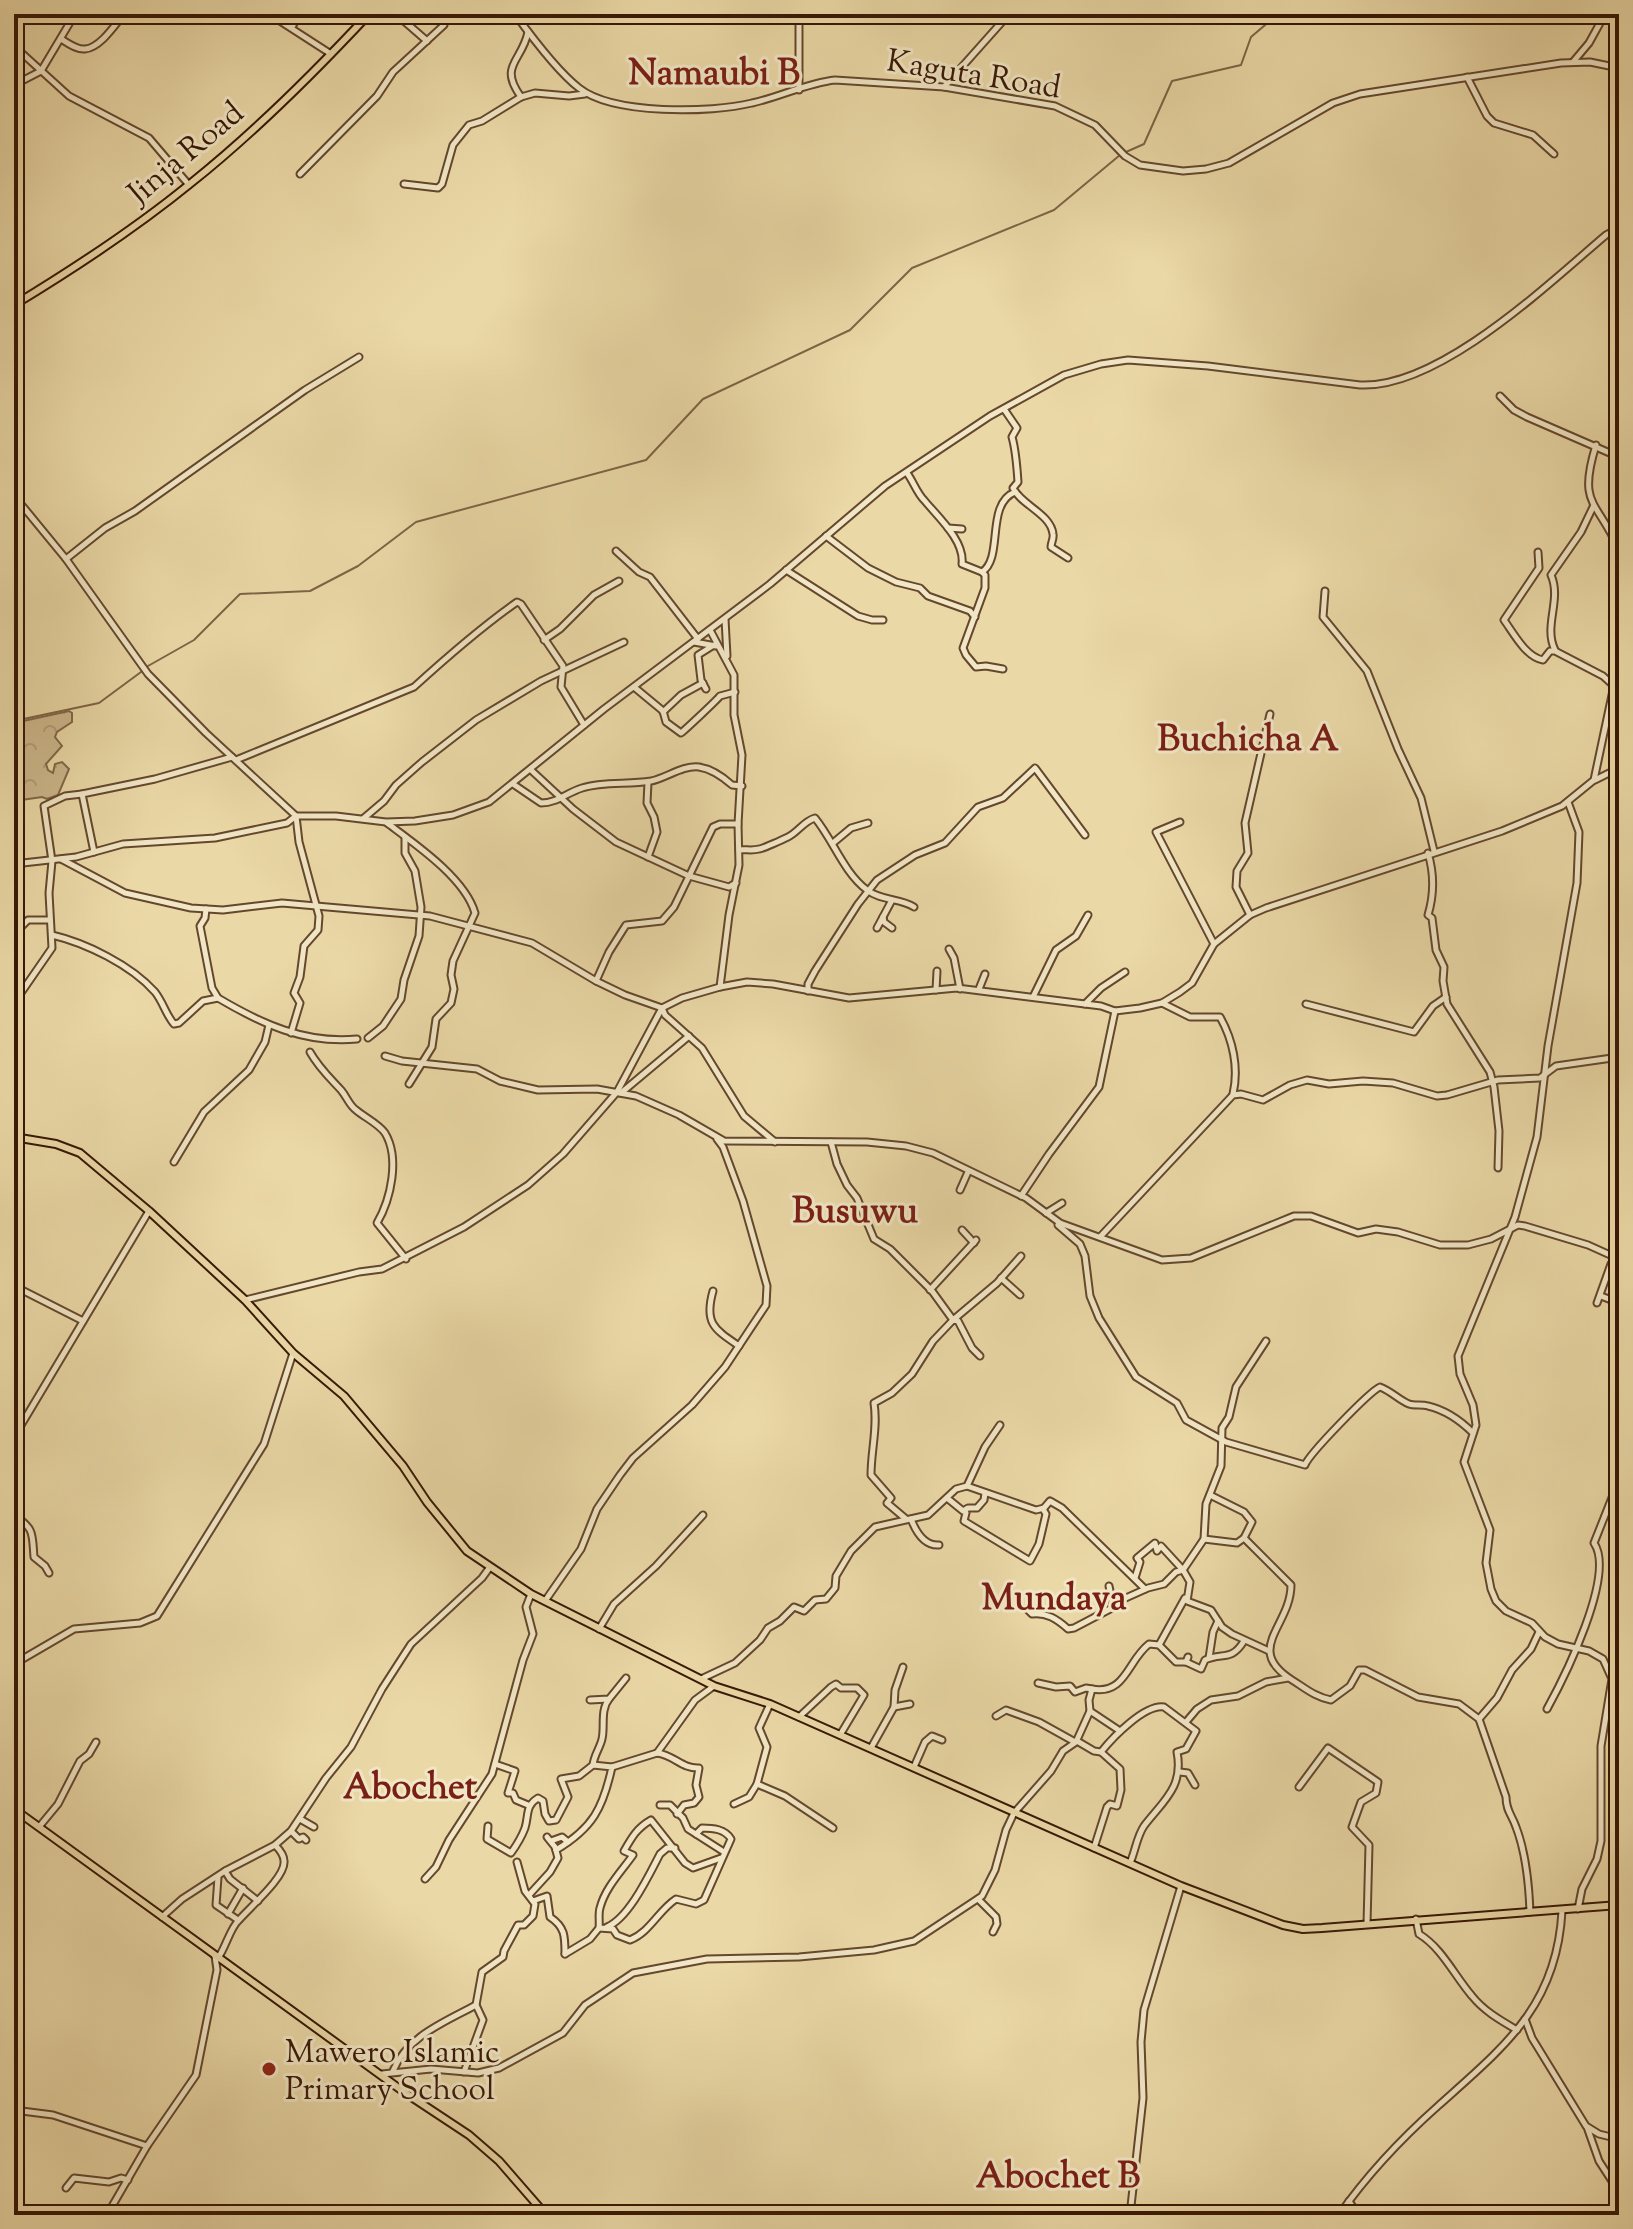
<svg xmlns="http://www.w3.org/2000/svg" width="1633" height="2229" viewBox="0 0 1633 2229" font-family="'Sorts Mill Goudy',serif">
	<defs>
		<pattern id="forest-crowns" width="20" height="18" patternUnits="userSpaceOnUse" patternTransform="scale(2)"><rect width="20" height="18" fill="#ccb78b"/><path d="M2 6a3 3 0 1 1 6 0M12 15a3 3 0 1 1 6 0" fill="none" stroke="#b09d76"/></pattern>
	</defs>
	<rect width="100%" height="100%" fill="#ead8a6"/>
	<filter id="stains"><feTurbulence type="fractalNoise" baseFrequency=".0025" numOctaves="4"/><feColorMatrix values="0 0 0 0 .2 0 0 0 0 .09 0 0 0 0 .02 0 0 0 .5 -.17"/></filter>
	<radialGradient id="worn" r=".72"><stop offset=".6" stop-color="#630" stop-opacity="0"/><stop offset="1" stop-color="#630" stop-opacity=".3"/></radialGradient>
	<path fill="url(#forest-crowns)" stroke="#826748" stroke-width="2" d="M69,711L72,713V722L57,732L55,737L62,746L46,764L48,770L53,773L55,764L62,762L69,769L58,795L47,799L42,797L14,801V723Z"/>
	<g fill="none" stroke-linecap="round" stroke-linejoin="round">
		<g stroke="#7e6345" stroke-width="2">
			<path d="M1126,152L1144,144L1172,81L1241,65L1251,37L1278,14"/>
			<path d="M148,666L194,640L240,594L310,591L358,566L416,522L646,460L703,399L850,330L912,268L1054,210L1120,155"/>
			<path d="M14,721L99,703L141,672"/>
		</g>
		<g stroke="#64472d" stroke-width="9">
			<g id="minor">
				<path d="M269,14L331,54"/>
				<path d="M396,14L427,41"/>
				<path d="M515,14C531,36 558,72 579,88C613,115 711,113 752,103C780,97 807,83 835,80L944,87L1055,106L1095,125L1125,156L1140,165L1183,171L1206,169L1229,163L1333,103L1360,94L1561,63L1590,62L1619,68"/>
				<path d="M799,14V90"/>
				<path d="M292,27L299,14"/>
				<path d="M61,39C68,43 77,50 85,49C100,48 115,25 124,14"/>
				<path d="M14,46L69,96L149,138L189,185"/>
				<path d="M1573,62L1589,43L1605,14"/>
				<path d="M1467,77L1487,116L1494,123L1533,135L1554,154"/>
				<path d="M14,85L41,71L75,14"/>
				<path d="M944,87L1009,14"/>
				<path d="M521,97C498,65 522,62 528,32"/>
				<path d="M300,174L377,96L393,72L444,25"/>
				<path d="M404,184L438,188L442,184L453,145L469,125L482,121L521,97L535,93L569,96L585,94"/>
				<path d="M1500,396L1514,410L1527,417L1619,457"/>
				<path d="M1004,409L1017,428L1012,437C1016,451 1017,467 1018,482L1013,488C1021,505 1051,514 1053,534C1054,538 1051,543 1051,547L1068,558"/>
				<path d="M1596,445C1577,507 1598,500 1619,550"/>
				<path d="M907,473C913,481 917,493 924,500C938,517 965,541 962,564L982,572C1004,558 985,504 1015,492"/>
				<path d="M14,490L20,503L66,559L148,674L206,733L296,816L299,842L319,916L318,930L304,946L300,977L294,993L300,1003L291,1033"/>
				<path d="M948,528L962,529"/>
				<path d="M826,536L868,568L896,582L920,588L928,596L970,611L975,617"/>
				<path d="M616,551L639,572L650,577L698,639"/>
				<path d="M1538,552L1539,568L1504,620C1514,634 1526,657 1543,660L1550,651H1555L1603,676L1614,686"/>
				<path d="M66,559L105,528L135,511L305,390L359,357"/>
				<path d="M786,570L858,616L872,620H883"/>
				<path d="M982,572L985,575V588L963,648L966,655L976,667L986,666L1003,669"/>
				<path d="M1325,591L1323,617L1367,671L1398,749L1421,798L1434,851"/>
				<path d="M725,619L727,656"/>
				<path d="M710,630L734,675V715L742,755L738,824L739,865L729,915L720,987"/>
				<path d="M544,640L560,629L594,595L619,581"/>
				<path d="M694,642L716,646"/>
				<path d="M1555,650C1543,626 1562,600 1551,575L1581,532L1593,507"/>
				<path d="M634,687L663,711L666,722L681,733C685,730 717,700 720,696L735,692"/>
				<path d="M706,689L701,680L698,655L714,645"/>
				<path d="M663,712L681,695L703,683"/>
				<path d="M236,760L414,687C447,657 480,628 517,602L521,604L563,666L561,687L584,725"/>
				<path d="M531,770L573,809L616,842L689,876L729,887L736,883"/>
				<path d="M1595,780L1619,768"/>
				<path d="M648,782L647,803L654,817L657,832L648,857"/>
				<path d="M513,784L541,803C557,803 566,793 582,788C604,781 628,785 651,781C666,778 683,765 699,767C712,769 723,777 732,785L742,786"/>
				<path d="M1568,802L1579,832L1577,883L1548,1046L1537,1137L1515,1217L1458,1356L1460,1374L1473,1405L1476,1425L1464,1462L1490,1530L1486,1563L1491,1589L1496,1601L1506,1611L1532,1623L1545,1637L1558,1644L1589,1651L1603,1659L1612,1679L1601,1746V1841L1597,1859L1582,1889L1578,1909"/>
				<path d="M364,818L384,801L396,785L422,762L476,720L541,681L624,642"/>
				<path d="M1180,822L1156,832L1214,944"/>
				<path d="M387,823C415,844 465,878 475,913L453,961L451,975L454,989L451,1003L436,1019L432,1047L409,1084"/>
				<path d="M833,843L851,828L868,823"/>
				<path d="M739,850C745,849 752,851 759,849C762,849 784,839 788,837C798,832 804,821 815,818C833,840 844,873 867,890C881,901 900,898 914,907"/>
				<path d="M94,852L82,794L155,779L232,757"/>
				<path d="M1428,853C1434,873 1434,895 1428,915L1432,918L1436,950L1444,967L1443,981L1447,1004L1490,1072L1494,1087L1499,1131L1498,1168"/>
				<path d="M61,859L125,893L191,908L223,910L282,903L430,916L532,943L596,981L625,995L662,1008L665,1015L702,1048L744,1116L775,1142"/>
				<path d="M14,864L76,857L123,844L215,838L287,823L296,816H336L386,822L415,821L453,815L489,802L604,709L770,584L885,486L990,416L1064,375L1101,364L1128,360L1208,366L1360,385C1439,389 1548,284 1606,235L1619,228"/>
				<path d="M206,909L205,918L200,926L212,988L218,998"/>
				<path d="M1250,915L1236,887L1237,871L1248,853L1245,823L1270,714"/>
				<path d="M883,917L884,922L892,928"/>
				<path d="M877,928L892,900"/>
				<path d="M14,934L28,920H50"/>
				<path d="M52,935C86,943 131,965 155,992C163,1002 166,1015 174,1024L179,1023L203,1001L218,998C262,1024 305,1044 357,1039"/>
				<path d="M949,949L954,958L960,989"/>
				<path d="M596,981L609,952L626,925L662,921L674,907L713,827L720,824H738"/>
				<path d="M979,989L985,974"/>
				<path d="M936,990L937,971"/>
				<path d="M808,991V984L815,971L858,904L877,880L915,855L945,843L978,807L1003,798L1035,768L1085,835"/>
				<path d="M1033,997L1056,950L1076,936L1088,915"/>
				<path d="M14,1003L52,948L49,893L52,861L44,806L65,796L82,794"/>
				<path d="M1162,1003L1190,1017H1220C1233,1040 1239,1068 1233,1094"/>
				<path d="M1085,1004L1101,988L1125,972"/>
				<path d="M1306,1004L1414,1032L1433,1006L1446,997"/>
				<path d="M368,1038L383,1026L401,999L404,980L419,936L421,907L415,871L405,853V837"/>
				<path d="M310,1052C319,1068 329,1077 341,1090C347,1097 349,1105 356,1110C364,1117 379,1124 385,1133C400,1158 391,1199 377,1223L406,1259"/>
				<path d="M385,1056L402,1061L477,1069L500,1081L538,1090L597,1089L636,1096L679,1115L724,1141L867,1142L906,1146L933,1153L1026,1198L1060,1223L1162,1260L1191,1258L1294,1216H1311L1358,1233L1376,1229L1398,1232L1440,1245H1468L1491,1239L1518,1225L1525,1226L1588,1245L1619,1259"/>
				<path d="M621,1093L689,1036"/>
				<path d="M831,1142L837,1164L847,1185L857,1198L874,1239L890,1249L932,1291L953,1320L958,1321L972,1348L980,1356"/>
				<path d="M174,1162L204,1112L249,1070L265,1042L269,1025"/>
				<path d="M960,1190L968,1172"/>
				<path d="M1021,1196L1049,1154L1099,1087L1115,1011"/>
				<path d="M1046,1213L1062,1203"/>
				<path d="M1058,1225L1080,1244L1085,1256L1090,1296L1099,1318L1136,1377L1177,1403L1186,1420L1226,1442L1305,1465C1309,1454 1369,1392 1380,1387C1391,1391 1399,1400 1409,1404C1414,1406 1422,1404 1428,1406C1445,1410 1461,1421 1473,1433"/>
				<path d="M962,1230L974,1243"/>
				<path d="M1100,1237L1233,1095L1241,1094L1263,1100L1290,1085L1307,1080L1329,1084L1363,1081L1393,1083L1437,1096L1447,1095L1498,1080L1540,1078L1556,1066L1619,1057"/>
				<path d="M1001,1278L1020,1295"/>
				<path d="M14,1286L83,1321"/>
				<path d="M930,1290L976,1240"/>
				<path d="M713,1291C704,1323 714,1329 739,1346"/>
				<path d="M1601,1296L1619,1303"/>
				<path d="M245,1300L359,1272L382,1269L464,1227L528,1185L563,1154L617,1092L662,1008L682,998L720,987L747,982L773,984L849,998L957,988L1101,1006L1115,1011L1140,1008L1162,1003L1180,992L1192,983L1214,944L1250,915L1266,908L1502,831L1562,806L1594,780L1619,662"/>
				<path d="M1597,1303L1611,1264L1617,1258"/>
				<path d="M1266,1341L1236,1387L1229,1417L1222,1428L1221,1466L1206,1504L1204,1539L1183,1570L1190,1582L1187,1601L1211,1610L1222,1627L1232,1634L1269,1651"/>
				<path d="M14,1437L149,1211"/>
				<path d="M967,1486L1036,1510L1044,1508L1050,1501L1062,1508L1145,1589"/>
				<path d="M947,1498L963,1511L968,1508H977L984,1500L985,1493"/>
				<path d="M966,1513L964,1521L1030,1561L1039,1544L1046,1514L1043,1509"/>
				<path d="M14,1515C35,1529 32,1534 34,1557L45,1566L49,1573"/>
				<path d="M906,1519L887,1503L891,1498L871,1475C871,1450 878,1427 874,1403L892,1393L912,1374L933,1341L953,1320L997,1283L1021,1256"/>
				<path d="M911,1519C916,1532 925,1546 939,1545"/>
				<path d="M1244,1538L1291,1585C1291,1626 1243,1649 1292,1680C1305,1688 1315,1697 1331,1700L1350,1686L1359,1670H1365L1418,1697L1459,1704L1479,1719L1506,1797C1506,1811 1512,1815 1516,1827C1526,1853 1529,1885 1530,1912"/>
				<path d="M1204,1539L1237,1543L1244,1538L1252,1522L1244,1512L1210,1495"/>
				<path d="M1109,1586L1113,1606"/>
				<path d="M545,1601L581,1549L597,1509L620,1475L633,1458L692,1405L725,1367L766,1305L767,1286L743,1201L723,1147L717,1139"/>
				<path d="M1027,1609L1032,1614C1046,1612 1057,1619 1068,1629L1074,1628L1114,1607L1119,1601L1148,1588L1164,1584L1176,1572L1183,1570L1161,1546L1157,1551L1155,1543L1137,1558L1140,1562L1135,1578"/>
				<path d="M599,1629L614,1604L656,1566L703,1515"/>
				<path d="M1159,1645L1185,1598"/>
				<path d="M1209,1658L1213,1632L1218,1621"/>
				<path d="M1186,1662L1201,1669L1205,1660C1223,1652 1231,1662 1244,1641"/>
				<path d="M14,1664L74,1629L140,1623L157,1616L264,1444L293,1353"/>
				<path d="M701,1679L735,1663L760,1640L768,1628L780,1621L794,1607L804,1611L815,1600L826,1599L835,1588L836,1576L851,1551L875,1527L928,1515L956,1489L967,1486L985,1447L1000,1425"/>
				<path d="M1038,1683L1056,1687L1070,1686L1075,1692L1086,1688L1092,1689"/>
				<path d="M590,1700L609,1699L626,1678"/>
				<path d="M894,1707L910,1704"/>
				<path d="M1547,1709C1564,1678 1616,1575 1594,1543L1619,1480"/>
				<path d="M996,1716L1006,1710L1039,1722L1075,1742"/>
				<path d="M799,1717L831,1687L836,1684L841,1688H857L864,1695L840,1735"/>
				<path d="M1479,1719L1497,1698L1512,1670L1531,1649L1539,1632"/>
				<path d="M1186,1722L1197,1709L1211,1700L1238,1696L1266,1682L1288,1678"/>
				<path d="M1120,1731L1090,1711L1089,1700L1092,1689C1126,1695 1127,1661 1149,1644L1159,1645L1176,1662H1186L1188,1657"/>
				<path d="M1077,1741L1094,1751L1101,1752L1120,1769L1121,1790L1117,1806L1110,1804L1107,1807L1094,1848"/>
				<path d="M871,1748L894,1707L895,1690L903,1667"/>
				<path d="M1101,1752C1113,1737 1145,1704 1164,1707L1196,1731L1186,1749L1177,1752C1184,1787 1163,1801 1144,1826C1137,1836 1135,1852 1130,1863"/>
				<path d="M657,1753C674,1755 682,1769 699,1768L696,1785L699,1797L694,1803L684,1805L677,1814"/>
				<path d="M495,1764L515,1771L508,1793H513L516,1800L528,1805"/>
				<path d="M593,1765C594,1755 600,1748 602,1739C605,1727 600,1710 609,1699"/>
				<path d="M612,1767L657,1753L695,1700L714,1686"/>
				<path d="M914,1767L925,1742L932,1736L942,1740"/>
				<path d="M1180,1772L1188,1773L1195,1785"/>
				<path d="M757,1784L785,1796L833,1828"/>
				<path d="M1299,1787L1328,1748L1378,1782L1376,1793L1361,1802L1352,1827L1369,1845L1367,1924"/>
				<path d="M734,1804L749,1797L757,1784L767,1747L759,1728L770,1704"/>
				<path d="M660,1805H670L683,1818L688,1829L724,1852"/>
				<path d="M300,1819L314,1827"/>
				<path d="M488,1826L487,1839L511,1853C516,1846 522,1836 525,1828C529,1815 525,1806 538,1798L543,1801L545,1814L549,1821L556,1820L568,1797L561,1779L579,1776L593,1765L612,1767C603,1808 593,1828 556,1850"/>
				<path d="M39,1827L58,1804L80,1761L89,1754L96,1742"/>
				<path d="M291,1831L299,1839L303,1837L306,1840"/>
				<path d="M551,1841L562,1837L568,1842"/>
				<path d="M225,1871L230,1879L258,1901"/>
				<path d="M218,1877L216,1905L238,1920"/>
				<path d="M425,1879L436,1867L449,1840L492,1774L523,1660L533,1634L526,1607L531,1594"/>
				<path d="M529,1895L550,1872L558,1858L555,1847L547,1837"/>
				<path d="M978,1899L996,1917L997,1924L993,1932"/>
				<path d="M533,1901L547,1896L550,1917C565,1927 565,1936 565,1954"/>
				<path d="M228,1914L243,1888"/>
				<path d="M162,1917L182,1899L225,1871L275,1845L291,1831L326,1778L351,1747L382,1689L411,1644L482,1578L490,1567"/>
				<path d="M1416,1919L1419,1934C1442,1948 1454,1975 1472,1996C1484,2011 1500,2020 1517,2030"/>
				<path d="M607,1927C629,1918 649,1875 660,1854L667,1848H675"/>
				<path d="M599,1928L613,1929L617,1935L630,1940C650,1932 658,1911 676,1899L696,1904L704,1900L731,1839C725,1829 713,1828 702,1828L696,1834"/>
				<path d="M565,1954L590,1939L599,1928C600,1921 598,1915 600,1908C605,1888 621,1872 633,1855L624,1851C632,1837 637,1828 651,1820L685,1863L693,1868L721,1858"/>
				<path d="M218,1958C226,1947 230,1928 239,1920C249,1908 286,1877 284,1861C284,1856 279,1849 275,1845"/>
				<path d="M1525,2019L1532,2038L1586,2126L1599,2134L1619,2139"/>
				<path d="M393,2071C407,2036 445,2022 476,2005L482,1972L503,1957L504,1951L518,1925H524L533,1916L535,1904L525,1891L517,1862"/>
				<path d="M464,2072L483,2020L476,2005"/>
				<path d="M382,2074L431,2069L478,2073L499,2068L563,2033L585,2005L633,1973L707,1959L799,1957L874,1950L914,1941L982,1896L995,1870L1006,1830L1014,1813L1051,1771L1063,1751L1076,1742L1090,1711"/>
				<path d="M14,2110L53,2115L147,2146"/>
				<path d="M1587,2127L1599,2161L1619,2192"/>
				<path d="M66,2188L74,2178L109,2182L121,2178L128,2180"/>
				<path d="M1349,2201L1358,2215"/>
				<path d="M107,2215L147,2146L196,2075L217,1970L215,1956"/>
				<path d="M1130,2215L1143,2098L1141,2042L1144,2010L1181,1886"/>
				<path d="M1339,2215C1367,2175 1402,2138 1438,2106C1504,2047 1557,2006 1562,1911"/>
			</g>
		</g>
		<g stroke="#381705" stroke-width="10">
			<g id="major">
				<path d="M14,305C75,268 136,228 191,183C255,132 314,73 369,14"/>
				<path d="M14,1137L56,1144L80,1153L149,1211L245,1300L293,1353L344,1396L403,1466L427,1502L467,1551L531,1594L714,1686L770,1704L1181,1886L1283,1925L1303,1929L1322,1928L1619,1905"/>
				<path d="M14,1809L404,2092L469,2135L499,2161L546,2215"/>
			</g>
		</g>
		<use href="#minor" stroke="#f1e6c5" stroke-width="5"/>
		<use href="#major" stroke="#ead8a6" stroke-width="6"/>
	</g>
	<circle fill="#8f2418" stroke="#f1e6c5" stroke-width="3" cx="269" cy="2069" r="8"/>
	<g text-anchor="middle" stroke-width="6" stroke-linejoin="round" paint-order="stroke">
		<g font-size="32" fill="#381705" stroke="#f1e6c5">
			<text transform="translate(974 73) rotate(9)" y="11">Kaguta Road</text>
			<text transform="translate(185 152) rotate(-40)" y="11">Jinja Road</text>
		</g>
		<g font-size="32" fill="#381705" stroke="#f1e6c5" text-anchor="start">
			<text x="285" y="2062">Mawero Islamic<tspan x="285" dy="37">Primary School</tspan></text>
		</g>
		<g font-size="36" font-weight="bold" fill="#7a1f14" stroke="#f1e6c5">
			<text x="714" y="84">Namaubi B</text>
			<text x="1248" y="750">Buchicha A</text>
			<text x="855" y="1222">Busuwu</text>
			<text x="1054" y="1609">Mundaya</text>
			<text x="410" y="1798">Abochet</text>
			<text x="1058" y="2187">Abochet B</text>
		</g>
	</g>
	<rect width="1633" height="2229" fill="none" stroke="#ead8a6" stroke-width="48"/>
	<rect x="16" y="16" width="1601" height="2197" fill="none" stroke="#381705" stroke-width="4"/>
	<rect x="24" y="24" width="1585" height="2181" fill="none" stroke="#381705" stroke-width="2"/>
	<rect width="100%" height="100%" filter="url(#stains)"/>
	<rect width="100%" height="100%" fill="url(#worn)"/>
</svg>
